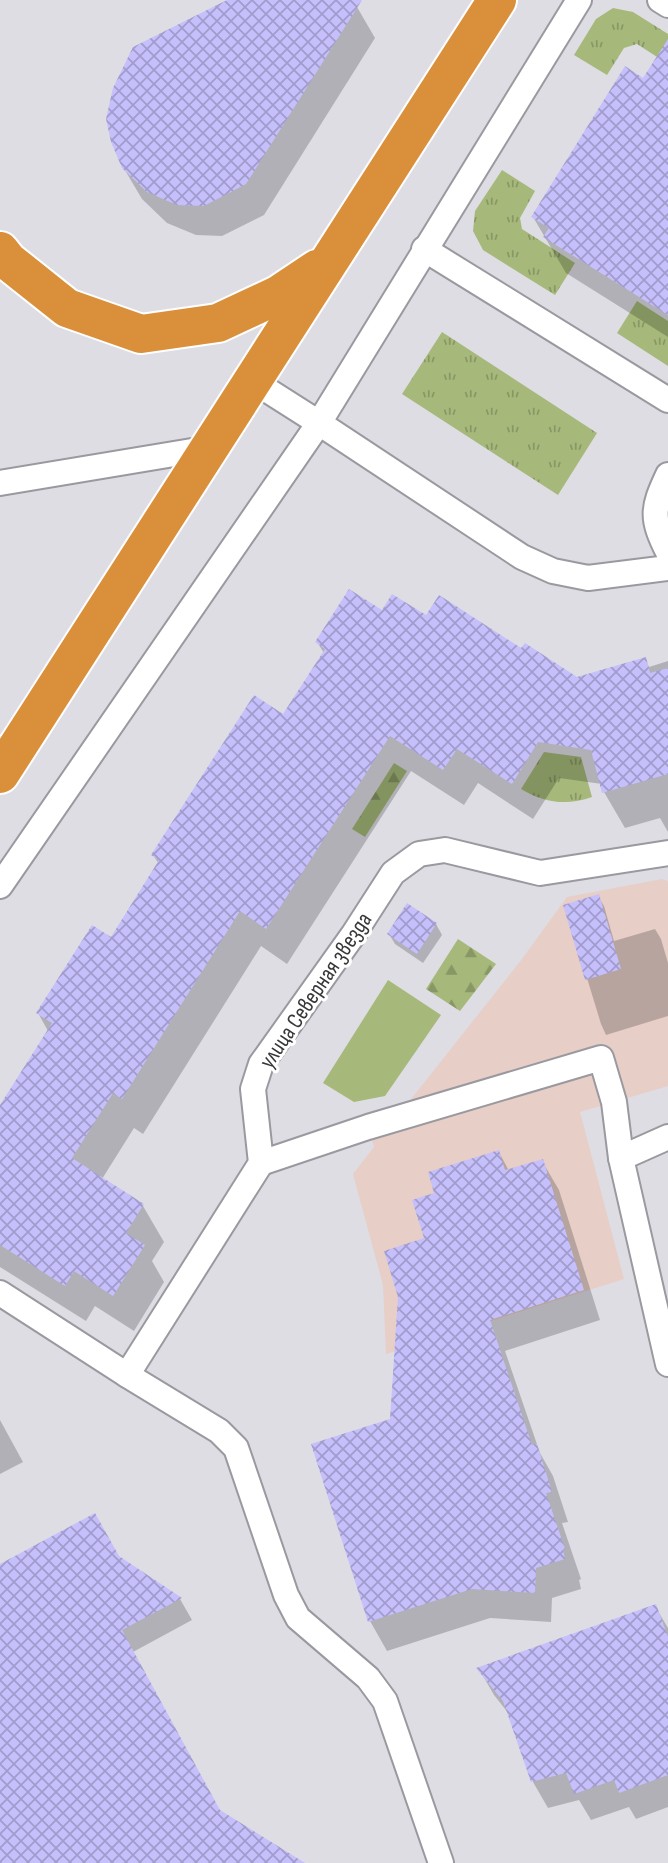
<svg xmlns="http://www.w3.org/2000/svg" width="668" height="1863" viewBox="0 0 668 1863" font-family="'Sofia Sans Condensed',sans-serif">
	<defs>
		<pattern id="grass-tufts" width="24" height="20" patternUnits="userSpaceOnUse" patternTransform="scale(1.75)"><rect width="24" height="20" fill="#a6b97a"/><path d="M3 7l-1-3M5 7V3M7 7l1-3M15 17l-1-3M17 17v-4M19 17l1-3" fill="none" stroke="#889765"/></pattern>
		<pattern id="forest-firs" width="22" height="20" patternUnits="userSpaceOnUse" patternTransform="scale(1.75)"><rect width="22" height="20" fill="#a6b97a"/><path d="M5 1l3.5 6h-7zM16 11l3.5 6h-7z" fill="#889765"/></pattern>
		<pattern id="building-cross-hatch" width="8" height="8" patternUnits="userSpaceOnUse" patternTransform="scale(1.75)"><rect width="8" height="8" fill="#c5bffb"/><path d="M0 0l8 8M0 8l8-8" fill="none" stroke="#a19ccc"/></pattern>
	</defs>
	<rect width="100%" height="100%" fill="#dedde4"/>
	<path fill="#e7cec7" d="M662,879L668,881V1086L580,1112L624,1279L386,1354L383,1285L353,1174L374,1147L365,1113L408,1103L522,959L567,897Z"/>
	<g fill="url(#grass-tufts)">
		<path d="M613,8L633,12L668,34V64L637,44L624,48L607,75L574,55L596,19Z"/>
		<path d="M502,170L535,191L520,218L522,229L575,263L555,295L483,250L473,231L475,211Z"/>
		<path d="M637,301L668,321V366L617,333Z"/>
		<path d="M442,332L597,433L558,495L402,394Z"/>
		<path d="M544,752L581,757L592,797C567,806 544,803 521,789Z"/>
	</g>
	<g fill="url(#forest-firs)">
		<path d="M394,763L407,771L365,837L352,829Z"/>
		<path d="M458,939L496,964L460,1011L426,989Z"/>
	</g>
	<path fill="#a6b97a" d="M388,980L441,1015L385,1096L354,1102L323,1083Z"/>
	<g fill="#0003">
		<path d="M231,0H345L357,7L375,38L264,215L222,236L196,235L167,223L142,199L123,167Z"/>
		<path d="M668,79V337L566,273L533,217L644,80Z"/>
		<path d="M382,612L426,617L522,650L577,679L645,659L649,667L668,661V832L660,818L625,828L604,792L602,784L559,778L533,819L478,783L464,805L411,771L287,964L261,946L143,1134L134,1128L102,1179L143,1206L164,1242L152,1261L164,1282L134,1331L95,1306L86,1321L0,1267V1108L48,1031L38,1013L111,939L159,864L153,855L283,716L324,653L317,642Z"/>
		<path d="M598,896L604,906L614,941L655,929L661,939L668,963V1016L606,1035L601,1024L565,906Z"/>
		<path d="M436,924L442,935L423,963L395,944L389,934Z"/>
		<path d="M499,1152L509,1171L542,1161L559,1190L600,1320L505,1351L540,1453L553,1476L568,1522L562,1523L581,1579L579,1580L581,1589L552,1598L551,1622L490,1618L387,1651L370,1621L392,1420L426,1240L436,1194Z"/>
		<path d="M0,1420L23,1462L0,1474Z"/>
		<path d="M121,1565L180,1599L192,1620L133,1652L220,1812L302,1863H0V1566Z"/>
		<path d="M655,1606L668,1628V1807L636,1819L629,1807L591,1820L579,1800L548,1808L533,1782L509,1714L494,1695L479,1669Z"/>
	</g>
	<g fill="url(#building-cross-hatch)">
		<path d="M227,0H362L246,184L204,206L177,205L147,192L122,168L111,142L106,119L113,88L133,47Z"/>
		<path d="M668,39V315L543,237L549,228L531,217L625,66L643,78Z"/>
		<path d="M349,589L382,610L392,594L426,615L439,595L521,648L525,643L577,677L646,657L650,673L668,668V774L602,793L591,750L538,742L512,784L457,749L443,770L390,736L266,929L240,911L122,1099L113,1093L72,1158L144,1204L126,1233L145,1245L113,1296L74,1271L65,1286L0,1245V1105L52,1023L36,1013L92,925L111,937L159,860L151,855L254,695L283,714L325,649L315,642Z"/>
		<path d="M599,894L621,969L585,980L563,905Z"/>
		<path d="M407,903L437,923L417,954L387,934Z"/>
		<path d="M499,1150L505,1170L543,1159L584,1290L490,1320L532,1445L537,1444L552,1492L546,1493L565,1549L563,1550L565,1559L536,1568L535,1593L472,1589L368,1622L311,1444L390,1419L398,1297L384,1251L424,1238L412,1200L434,1193L428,1172Z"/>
		<path d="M95,1513L119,1556L182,1598L122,1630L220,1810L305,1863H0V1564Z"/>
		<path d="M656,1604L668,1637V1775L619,1793L614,1780L574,1794L566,1773L531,1782L503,1701L476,1668Z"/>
	</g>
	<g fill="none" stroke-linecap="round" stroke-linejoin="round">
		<g stroke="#9a999f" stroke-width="28">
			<g id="service">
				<path d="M660,0L668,5"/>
				<path d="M424,249L668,400"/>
				<path d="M253,381L319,423L579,0"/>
				<path d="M668,475C652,509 651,518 668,552"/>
				<path d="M0,483L210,448"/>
				<path d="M0,886L319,423L522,557L553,571L588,578L668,568"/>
				<path d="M668,1137L621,1158L668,1364"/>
				<path d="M261,1163L368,1127L601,1058L614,1102L621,1158"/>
				<path d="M0,1293L127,1375L261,1163L253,1089L261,1064L353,935L393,873L419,854L445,850L540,873L668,853"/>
				<path d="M127,1375L219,1431L236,1448L286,1595L298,1618L368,1678L385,1701L441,1863"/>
			</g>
		</g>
		<g stroke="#fff" stroke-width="42">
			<g id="trunk">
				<path d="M0,251L8,261L67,308L141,334L218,323L278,295L317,269"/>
				<path d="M0,774L497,0"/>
			</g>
		</g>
		<use href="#service" stroke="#fff" stroke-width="24"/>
		<use href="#trunk" stroke="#da8f3a" stroke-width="38"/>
	</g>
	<g text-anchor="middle" stroke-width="6" stroke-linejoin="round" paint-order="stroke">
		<g font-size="23" fill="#38373a" stroke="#fff">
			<text transform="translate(315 990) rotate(-56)" y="8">улица Северная звезда</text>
		</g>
	</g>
</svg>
